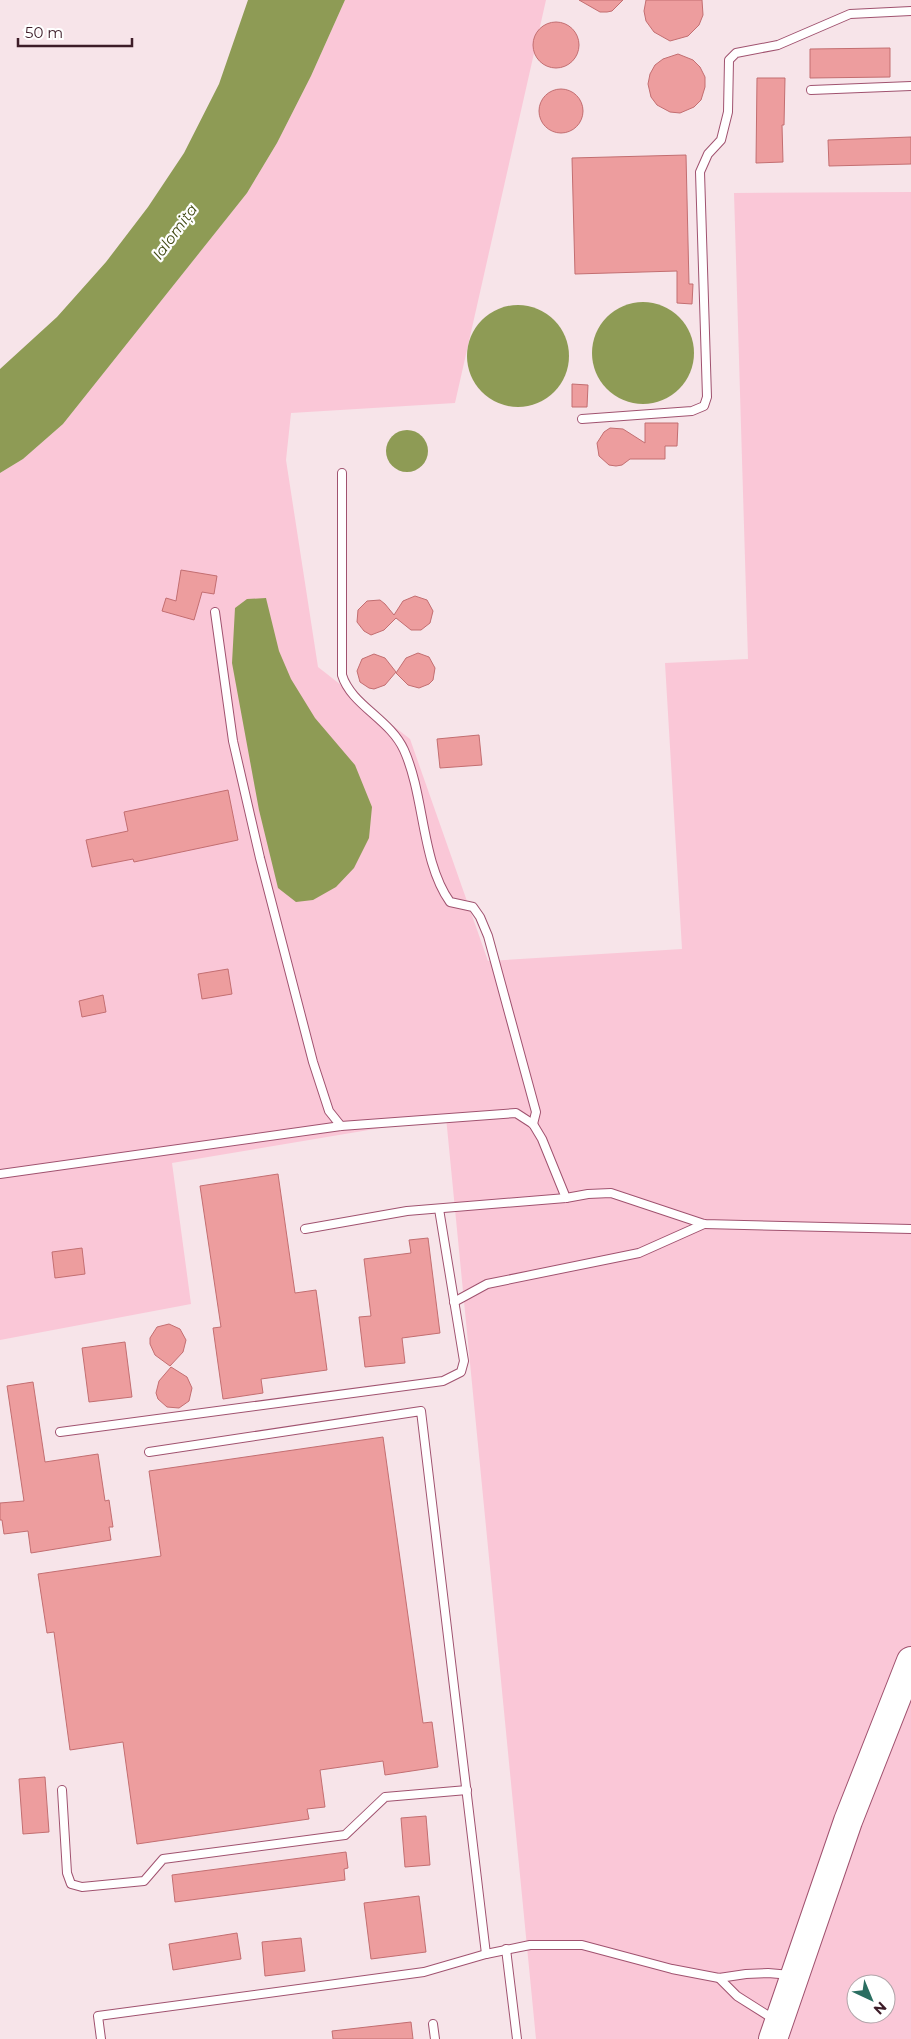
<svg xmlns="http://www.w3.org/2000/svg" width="911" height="2039" viewBox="0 0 911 2039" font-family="Montserrat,sans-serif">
	<rect width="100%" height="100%" fill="#f7e4e9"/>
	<path fill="#fac7d7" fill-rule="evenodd" d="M345,0H546L455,403L291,413L286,460L318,667L410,739L488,961L682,949L665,663L748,659L734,193L911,192V2039H536L446,1117L172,1163L191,1304L0,1340V473L23,459L63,424L247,193L277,143L311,76ZM856,1984H886V2014H856Z"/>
	<g fill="#8e9b55">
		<path d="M248,0H345L311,76L277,143L247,193L63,424L23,459L0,473V369L57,317L106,262L148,207L184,153L219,84Z"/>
		<circle cx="643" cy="353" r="51"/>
		<circle cx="518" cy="356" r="51"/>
		<circle cx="407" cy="451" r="21"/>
		<path d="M266,598L279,651L291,679L315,718L355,765L372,807L369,838L354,868L336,887L313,900L296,902L278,888L259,810L232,663L235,608L247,599Z"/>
	</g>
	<g fill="#ed9d9e" stroke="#c36e71">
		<path d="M579,0H623L612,11L607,12H600Z"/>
		<path d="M646,0H702L703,15L699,25L688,36L670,41L654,32L646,21L644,11Z"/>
		<circle cx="556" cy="45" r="23"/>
		<path d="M890,48V77L810,78V49Z"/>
		<path d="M678,54L693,60L700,67L705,77V87L701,100L694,107L680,113L670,112L657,105L651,97L648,84L650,74L655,65L663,59Z"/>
		<path d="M757,78H785L784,125H782L783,162L756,163Z"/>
		<circle cx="561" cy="111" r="22"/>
		<path d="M911,137V164L829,166L828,140Z"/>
		<path d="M686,155L689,284H693L692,304L677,303V271L575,274L572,158Z"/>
		<path d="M572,384L588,385L587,407H572Z"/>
		<path d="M645,423H678L677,446H665V459H630L622,465L616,466L609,465L599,456L597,443L604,432L610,428L623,429L645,443Z"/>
		<path d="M181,570L217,576L214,594L202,592L194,620L162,611L166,598L176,601Z"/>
		<path d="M415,596L427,600L433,611L430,623L421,630H411L396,618L384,630L371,635L364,631L357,622L358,610L367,601L380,600L385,604L394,615L403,601Z"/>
		<path d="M418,653L429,657L435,668L433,680L429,684L419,688L408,685L396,673L406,658Z"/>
		<path d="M374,654L385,658L396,672L385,685L374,689L369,688L360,682L357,671L362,659Z"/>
		<path d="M479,735L482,765L440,768L437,739Z"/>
		<path d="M228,790L238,840L134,862L133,859L92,867L86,840L128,831L124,812Z"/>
		<path d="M228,969L232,994L202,999L198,974Z"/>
		<path d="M103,995L106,1012L82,1017L79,1001Z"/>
		<path d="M278,1174L295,1293L316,1290L327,1370L261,1379L263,1393L223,1399L213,1328L221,1327L200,1186Z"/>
		<path d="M428,1238L440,1333L402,1338L405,1363L365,1367L359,1317L371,1316L364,1259L411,1253L409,1240Z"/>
		<path d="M82,1248L85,1274L55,1278L52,1252Z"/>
		<path d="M169,1324L180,1329L186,1340L183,1352L170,1366L155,1355L150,1344V1338L157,1327Z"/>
		<path d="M125,1342L132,1397L89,1402L82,1348Z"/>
		<path d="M171,1367L187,1377L192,1388L189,1401L179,1408L167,1407L158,1399L156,1393L159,1381Z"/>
		<path d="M33,1382L45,1462L98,1454L105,1501L109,1500L113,1527H109L111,1540L31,1553L28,1531L4,1534L2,1520H0V1503L24,1501L7,1386Z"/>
		<path d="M383,1437L423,1723L432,1722L438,1767L385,1775L383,1761L320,1770L325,1807L307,1809L309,1819L137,1844L123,1742L70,1750L54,1632L47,1633L38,1574L161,1556L149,1471Z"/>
		<path d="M45,1777L49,1832L23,1834L19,1779Z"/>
		<path d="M426,1816L430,1865L405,1867L401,1818Z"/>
		<path d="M346,1852L348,1868L344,1869L345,1880L175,1902L172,1875Z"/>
		<path d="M419,1896L426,1952L371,1959L364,1903Z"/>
		<path d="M237,1933L241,1959L173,1970L169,1944Z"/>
		<path d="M301,1938L305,1971L265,1976L262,1942Z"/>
		<path d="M411,2022L413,2039H333L332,2031Z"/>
	</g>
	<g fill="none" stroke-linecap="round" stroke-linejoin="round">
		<g stroke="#a0526f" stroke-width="10">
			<g id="lane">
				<path d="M811,90L911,86"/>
				<path d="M582,419L692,411L704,406L707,397L700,172L708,154L721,140L728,112L729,60L736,53L778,45L850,14L911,11"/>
				<path d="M342,473V675C351,705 390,719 404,750C425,797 421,861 450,902L473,907L480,917L488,936L536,1112L533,1124"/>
				<path d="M215,612L233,741L260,858L313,1062L329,1111L341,1126"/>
				<path d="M0,1174L341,1126L516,1113L533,1124L542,1139L566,1198"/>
				<path d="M305,1229L407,1211L566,1198L588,1194L611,1193L704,1224L911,1229"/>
				<path d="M454,1302L487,1284L639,1253L704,1224"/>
				<path d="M60,1432L443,1381L461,1372L464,1361L439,1209"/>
				<path d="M149,1452L421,1411L486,1954"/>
				<path d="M62,1790L67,1873L71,1884L82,1887L144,1881L163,1859L345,1835L385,1797L467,1790"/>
				<path d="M506,1949L517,2039"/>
				<path d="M719,1978L737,1996L775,2020"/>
				<path d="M433,2024L435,2039"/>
				<path d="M101,2039L98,2016L424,1972L486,1954L530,1945H582L672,1969L719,1978L746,1974L768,1973L791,1975"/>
			</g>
		</g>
		<g stroke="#a0526f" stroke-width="30">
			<path id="highway" d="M773,2039L848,1821L911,1661"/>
		</g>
		<use href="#lane" stroke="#fff" stroke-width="8"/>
		<use href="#highway" stroke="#fff" stroke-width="28"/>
	</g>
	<g text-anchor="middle" stroke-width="4.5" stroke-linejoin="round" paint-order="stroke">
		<g font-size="15" font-style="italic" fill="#404913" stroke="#fff">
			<text transform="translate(175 232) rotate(-54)" y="5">Ialomița</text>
		</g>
	</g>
	<g transform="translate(871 1999) rotate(136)"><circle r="24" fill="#ffffff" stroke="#b1a4a9"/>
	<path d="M0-4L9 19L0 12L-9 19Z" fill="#2a6e61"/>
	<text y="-8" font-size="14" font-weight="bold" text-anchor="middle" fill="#3d1c28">N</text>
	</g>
	<path d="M18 38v8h114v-8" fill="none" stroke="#3d1c28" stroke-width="2.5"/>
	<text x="25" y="38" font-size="15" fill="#3d1c28" stroke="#ffffff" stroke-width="4" paint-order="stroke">50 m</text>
</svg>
